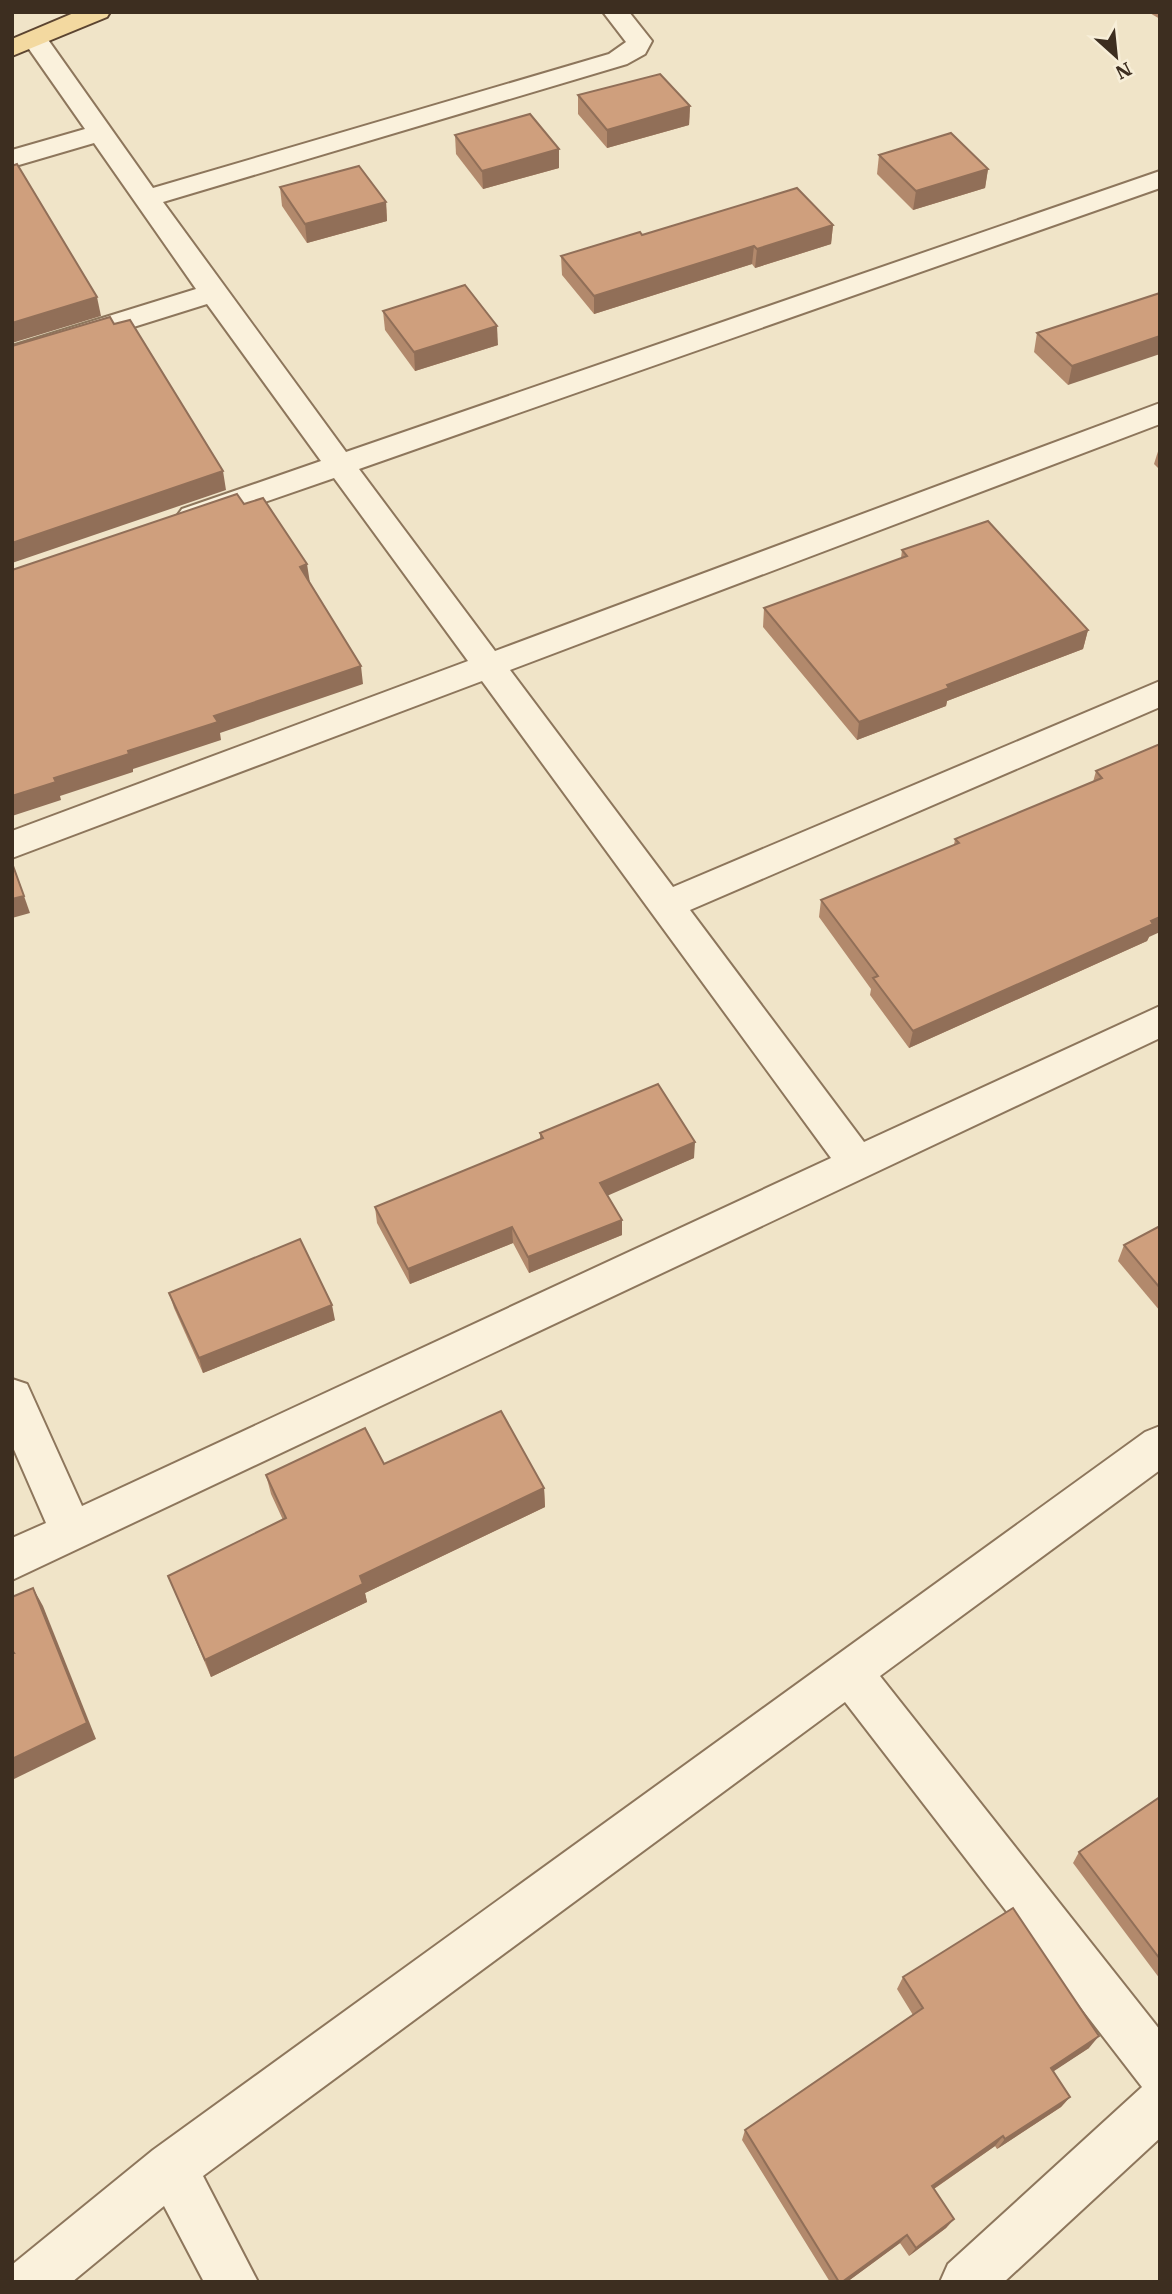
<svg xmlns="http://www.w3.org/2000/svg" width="1172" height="2294" viewBox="0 0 1172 2294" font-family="'IBM Plex Serif',serif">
	<rect width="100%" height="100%" fill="#f0e4c8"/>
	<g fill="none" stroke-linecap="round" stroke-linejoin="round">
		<g stroke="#8d765c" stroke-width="4">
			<g id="minor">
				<path d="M603,12H629L652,41L645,54L627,64L163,202L346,452L1160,171V188L359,469L495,651L1160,403V424L510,670L673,887L1160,681V707L690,910L864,1142L1160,1006V1038L12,1580V1538L46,1523L12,1445V1379L27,1384L82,1506L831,1158L482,681L12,858V831L468,661L334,478L204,523L193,526L182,523L177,516L182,509L321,461L207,304L12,365V346L196,289L94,143L12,167V150L85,129L22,39L26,34H44L153,188L609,54L626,42Z"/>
				<path d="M1160,1426V1470L880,1676L1160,2030V2138L1004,2282H940L948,2264L1142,2087L845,1702L203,2176L258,2282H204L164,2206L72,2282H12L13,2264L153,2150L1145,1432Z"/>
			</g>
		</g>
		<g stroke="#5b4430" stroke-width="4">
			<path id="major" d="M76,12H110L107,17L12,56V39Z"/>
		</g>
		<use href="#minor" fill="#faf1dc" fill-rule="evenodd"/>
		<use href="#major" fill="#f3d9a0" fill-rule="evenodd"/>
	</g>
	<g fill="#b2896c">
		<path d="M1148,12H1160V19Z"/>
		<path d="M578,95L690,106L689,125L607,148L578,114Z"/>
		<path d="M455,135L559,168L483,189L456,154Z"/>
		<path d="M879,155L988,169L985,188L913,210L877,174Z"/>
		<path d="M280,187L386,202L387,221L307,243L282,206Z"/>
		<path d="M833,225L831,244L755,268L752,264L594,314L562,275L561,256L642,235Z"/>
		<path d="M1113,309L1068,385L1034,352L1037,333Z"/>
		<path d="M383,311L498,345L415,371L385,330Z"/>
		<path d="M1160,445V470L1154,464Z"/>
		<path d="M902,550L1088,630L1083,649L947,701L946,706L857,740L763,627L764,608L901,558Z"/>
		<path d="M1160,744L1149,937L1147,941L909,1048L870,995L871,989L819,917L821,900L954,845L955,839L1093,782L1096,771Z"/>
		<path d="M540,1133L694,1158L607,1195L622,1220V1235L529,1273L513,1243L410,1284L377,1223L375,1207L540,1139Z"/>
		<path d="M1160,1226V1311L1118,1261L1124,1245Z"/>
		<path d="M169,1293L335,1320L203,1373L174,1308Z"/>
		<path d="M384,1464L544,1488L545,1507L365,1593L367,1602L211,1677L168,1576L283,1520L271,1494L266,1475Z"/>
		<path d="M1160,1797V1979L1073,1863L1079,1852Z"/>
		<path d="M903,1977L1089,2048L1053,2071L1070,2097L1061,2107L997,2149L995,2146L934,2189L954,2219L946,2228L909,2256L900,2243L847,2282H830L742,2140L745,2130L913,2015L897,1989Z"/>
	</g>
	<g fill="#916f58">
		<path d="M690,106L689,125L607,148V130Z"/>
		<path d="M559,149V168L483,189L482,171Z"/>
		<path d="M988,169L985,188L913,210L916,191Z"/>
		<path d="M386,202L387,221L307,243L305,224Z"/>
		<path d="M833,225L831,244L755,268L757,249Z"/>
		<path d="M754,246L752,264L594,314V296Z"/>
		<path d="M97,297L101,316L12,343V323Z"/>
		<path d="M497,326L498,345L415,371L414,352Z"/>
		<path d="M1160,336V354L1068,385L1072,366Z"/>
		<path d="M223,471L226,490L12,563V543Z"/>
		<path d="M307,564L310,583L300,567Z"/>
		<path d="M1088,630L1083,649L947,701L946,706L857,740L859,722L947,685Z"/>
		<path d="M361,666L363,684L220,733L221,740L133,769V772L60,796L61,800L12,816V796L54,778L128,751L214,716Z"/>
		<path d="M24,896L30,913L12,918V899Z"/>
		<path d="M1160,917V932L1149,937L1147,941L909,1048L913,1031Z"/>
		<path d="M695,1142L694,1158L600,1199V1183Z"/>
		<path d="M622,1220V1235L529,1273L528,1257Z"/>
		<path d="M512,1227L513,1243L410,1284L408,1269Z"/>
		<path d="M332,1305L335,1320L203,1373L199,1358Z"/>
		<path d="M544,1488L545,1507L365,1593L367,1602L211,1677L205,1660L360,1576Z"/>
		<path d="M33,1588L43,1606L96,1739L12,1780V1759Z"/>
		<path d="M1099,2036L1089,2048L1042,2079L1051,2068Z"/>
		<path d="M1070,2097L1061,2107L997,2149L1005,2139Z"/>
		<path d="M1003,2136L995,2146L925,2195L932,2186Z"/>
		<path d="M954,2219L946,2228L909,2256L916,2248Z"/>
		<path d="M907,2235L900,2243L847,2282H842Z"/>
	</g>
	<g fill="#cf9f7d" stroke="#916f58" stroke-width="2">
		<path d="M660,74L690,106L607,130L578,95Z"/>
		<path d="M530,114L559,149L482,171L455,135Z"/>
		<path d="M951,133L988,169L916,191L879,155Z"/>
		<path d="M17,164L97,297L12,323V166Z"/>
		<path d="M359,166L386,202L305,224L280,187Z"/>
		<path d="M797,188L833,225L757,249L754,246L594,296L561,256L640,232L642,235Z"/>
		<path d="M465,285L497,326L414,352L383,311Z"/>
		<path d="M1160,293V336L1072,366L1037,333Z"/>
		<path d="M110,317L114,324L130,320L223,471L12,543V346Z"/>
		<path d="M237,494L244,504L263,498L307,564L300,567L361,666L214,716L218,722L128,751L129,754L54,778L56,782L12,796V570Z"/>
		<path d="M988,521L1088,630L947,685L949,688L859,722L764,608L907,556L902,550Z"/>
		<path d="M1160,744V917L1151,921L1153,924L913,1031L873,978L878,976L821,900L959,843L955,839L1102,778L1096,771Z"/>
		<path d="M12,863L24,896L12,899Z"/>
		<path d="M658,1084L695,1142L600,1183L622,1220L528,1257L512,1227L408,1269L375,1207L543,1138L540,1133Z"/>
		<path d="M1160,1226V1288L1124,1245Z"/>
		<path d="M300,1239L332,1305L199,1358L169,1293Z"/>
		<path d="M501,1411L544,1488L360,1576L363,1584L205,1660L168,1576L286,1518L266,1475L365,1428L384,1464Z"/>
		<path d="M33,1588L87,1723L12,1759V1653H14L12,1650V1597Z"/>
		<path d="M1160,1797V1959L1079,1852Z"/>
		<path d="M1013,1908L1099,2036L1051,2068L1070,2097L1005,2139L1003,2136L932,2186L954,2219L916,2248L907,2235L842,2282H839L745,2130L923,2008L903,1977Z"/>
	</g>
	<rect width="1172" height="2294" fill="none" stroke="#3d2e20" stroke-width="28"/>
	<g transform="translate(1116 56) rotate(153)" stroke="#f7eed8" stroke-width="5" paint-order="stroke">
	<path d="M0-5L12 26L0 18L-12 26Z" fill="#3d2e20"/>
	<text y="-10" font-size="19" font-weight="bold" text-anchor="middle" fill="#3d2e20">N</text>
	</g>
</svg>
